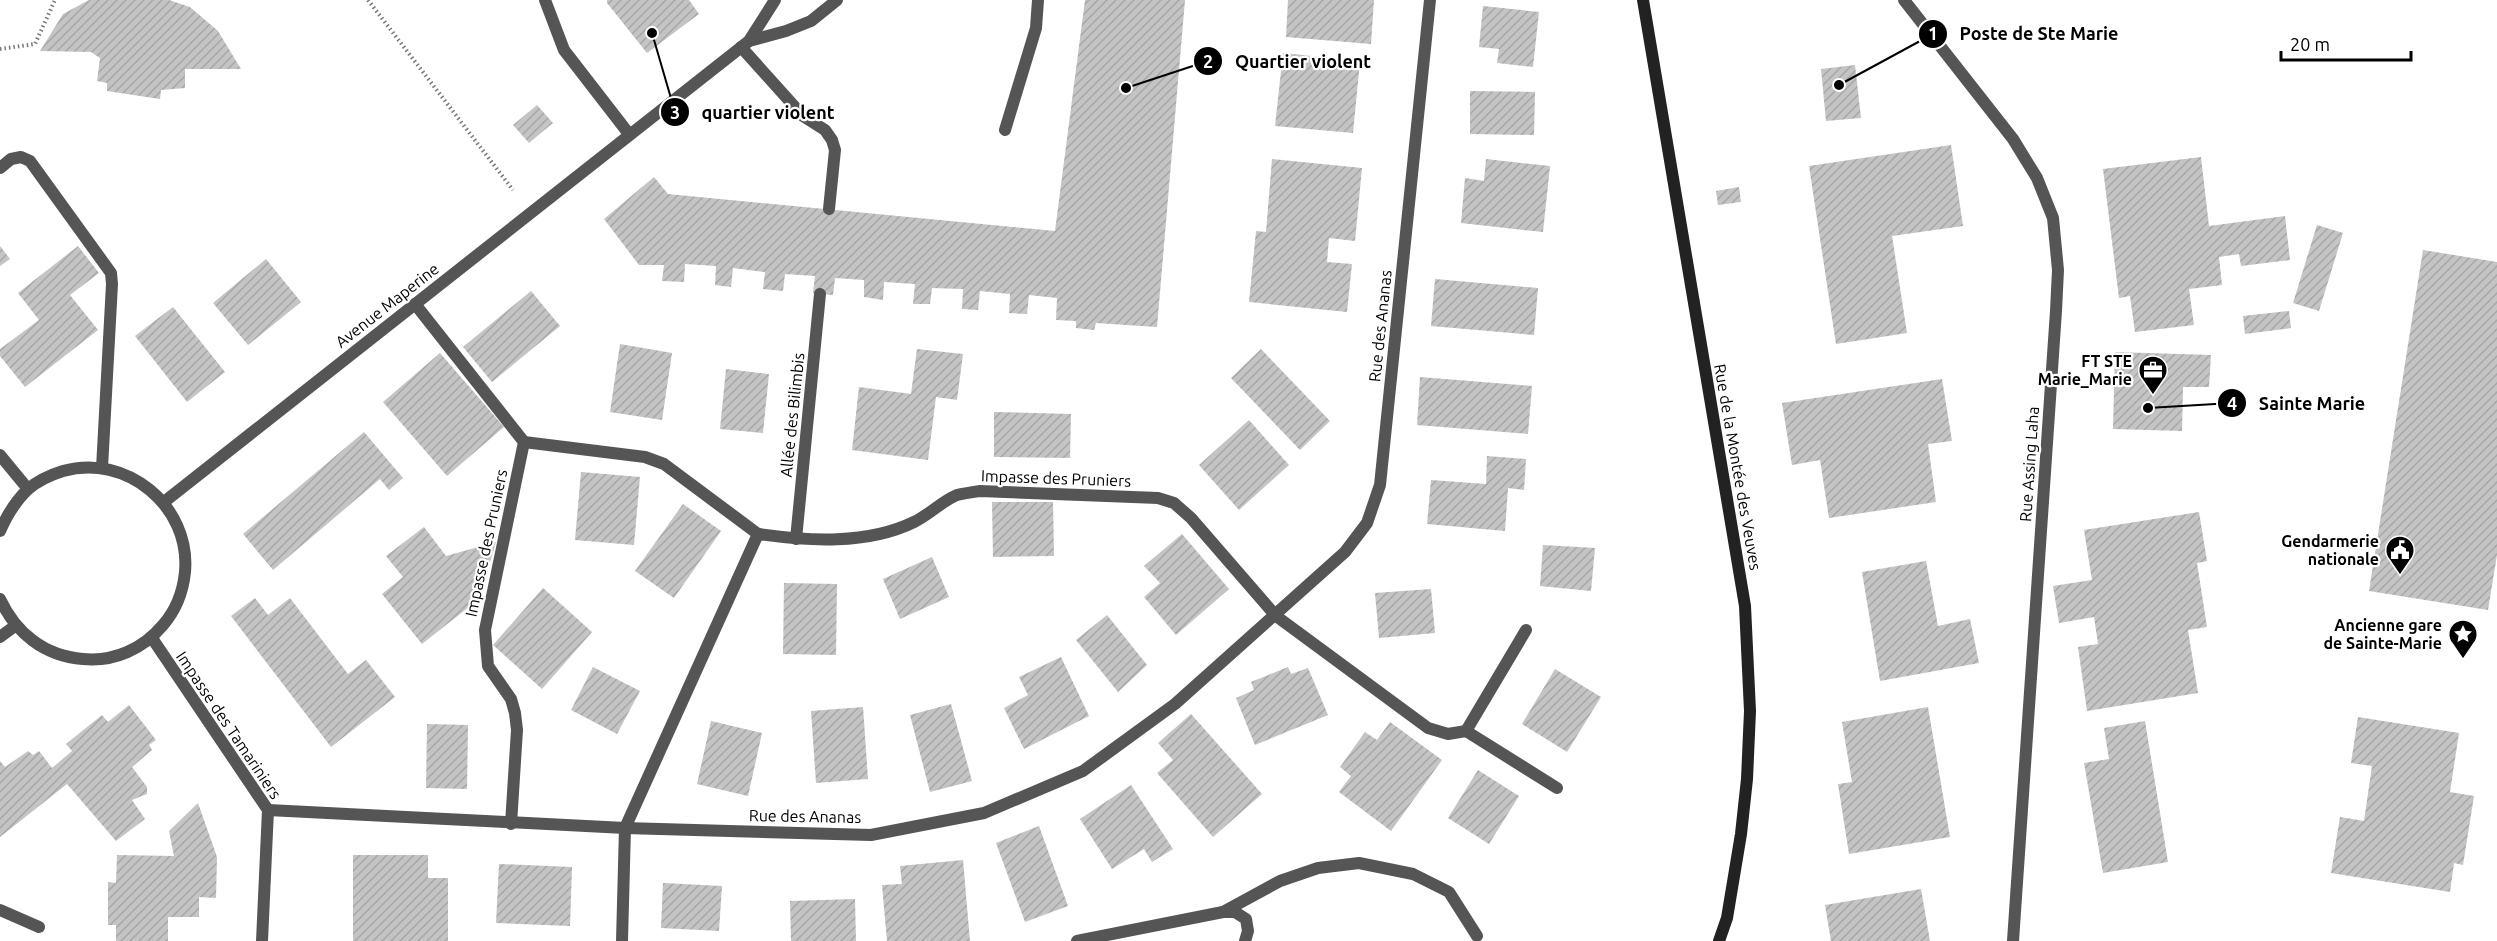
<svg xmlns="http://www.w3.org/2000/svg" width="2497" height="941" viewBox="0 0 2497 941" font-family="Ubuntu,sans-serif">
	<defs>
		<pattern id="building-hatch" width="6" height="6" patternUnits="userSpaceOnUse" patternTransform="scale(1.5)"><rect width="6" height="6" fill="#c4c4c4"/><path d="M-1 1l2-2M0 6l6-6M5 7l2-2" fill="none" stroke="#a7a7a7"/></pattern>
	</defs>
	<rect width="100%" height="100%" fill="#fff"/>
	<g fill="url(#building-hatch)">
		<path d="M89,0H169L190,7L218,31L241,69H185V88L161,90L160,99L107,91V83L97,81L100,58L91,52L40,51L63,14Z"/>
		<path d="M607,0H689L699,14L647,53L607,3Z"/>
		<path d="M1085,0H1185L1157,327L1096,323L1094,330L1076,328V321L1056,320L1057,298L1029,295L1027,314L1009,313L1010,294L980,291L978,310L962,309L963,289L932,288L930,304H913L915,284L884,282L883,300L864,297V280L835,278L833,295L820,294L813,293L815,276L785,274L783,291L763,289L765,272L733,268L731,287L715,285L716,266L685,264L684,282L662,281L664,265H639L604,219L654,177L668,194L1055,231Z"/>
		<path d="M1288,0H1374L1371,44L1286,37Z"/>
		<path d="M1483,6L1539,12L1533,67L1497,63L1499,49L1479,47Z"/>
		<path d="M1283,53L1360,61L1353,133L1275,126Z"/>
		<path d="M1855,65L1861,118L1826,121L1821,69Z"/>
		<path d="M1470,91L1535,92L1534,135L1470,134Z"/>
		<path d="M537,105L553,123L529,143L513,125Z"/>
		<path d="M1951,145L1963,226L1892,236L1907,333L1836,344L1809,166Z"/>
		<path d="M2201,157L2209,226L2285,216L2290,260L2241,266L2239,254L2219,257L2222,285L2189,289L2194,325L2135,332L2130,296L2119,298L2103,169Z"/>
		<path d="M1272,159L1362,168L1355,241L1329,238L1327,262L1352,264L1347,312L1249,302L1256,231L1266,232Z"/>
		<path d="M1486,159L1550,166L1543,232L1461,223L1465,178L1484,181Z"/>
		<path d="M1739,187L1741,202L1718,205L1716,191Z"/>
		<path d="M2317,225L2343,233L2319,311L2293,303Z"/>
		<path d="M0,246L10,259L0,266Z"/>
		<path d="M78,246L99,273L70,295L98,330L25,387L0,356V349L39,320L18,293Z"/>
		<path d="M2423,250L2497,262V555L2488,610L2369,591Z"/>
		<path d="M266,259L301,302L248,345L213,303Z"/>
		<path d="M1435,279L1538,288L1534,335L1431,326Z"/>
		<path d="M531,291L560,326L492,382L463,347Z"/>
		<path d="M173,307L225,372L187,402L135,336Z"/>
		<path d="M2289,311L2291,328L2245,334L2243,316Z"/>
		<path d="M620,344L672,353L662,420L610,412Z"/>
		<path d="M917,349L963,354L957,400L936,397L928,460L852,450L859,387L911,394Z"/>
		<path d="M1261,349L1330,421L1300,450L1231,378Z"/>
		<path d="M2115,352L2211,355L2209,387H2183L2182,431L2113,429Z"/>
		<path d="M440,353L504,427L447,476L383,402Z"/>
		<path d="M726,369L769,374L763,433L720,429Z"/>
		<path d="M1420,377L1532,386L1528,434L1417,425Z"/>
		<path d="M1942,379L1952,441L1928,444L1936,502L1829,518L1820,460L1792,465L1782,403Z"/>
		<path d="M994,412L1071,414L1070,458L994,457Z"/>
		<path d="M1249,420L1289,465L1239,510L1199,465Z"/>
		<path d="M364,432L403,478L389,490L380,479L273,570L243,534Z"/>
		<path d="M1487,456L1526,459L1524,490L1508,488L1505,531L1427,524L1431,480L1486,484Z"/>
		<path d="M581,472L640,477L634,545L575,540Z"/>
		<path d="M992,502H1053L1054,556L993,557Z"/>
		<path d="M683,504L721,531L674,598L635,571Z"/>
		<path d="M2199,512L2207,561L2197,563L2207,627L2188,630L2198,693L2087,711L2078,647L2098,644L2094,617L2059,623L2053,586L2092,580L2084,530Z"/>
		<path d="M424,527L446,556L496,542L479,599L422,644L382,594L403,577L386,556Z"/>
		<path d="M1182,534L1229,589L1176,635L1144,597L1160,583L1144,566Z"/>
		<path d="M1543,545L1595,548L1591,591L1540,586Z"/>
		<path d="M932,557L949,597L900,619L883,579Z"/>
		<path d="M1926,561L1938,626L1970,619L1979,663L1880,681L1862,572Z"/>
		<path d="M784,583L837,584L836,655L783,654Z"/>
		<path d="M543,588L592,632L542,689L493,645Z"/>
		<path d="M1431,589L1435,633L1379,638L1375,593Z"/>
		<path d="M255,598L268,615L290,598L348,674L366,660L395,697L331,747L231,616Z"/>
		<path d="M1107,615L1147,665L1118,692L1076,640Z"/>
		<path d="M1061,657L1089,716L1024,749L1004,708L1028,695L1019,677Z"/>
		<path d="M593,667L640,691L617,734L571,710Z"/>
		<path d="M1288,667L1291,674L1308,668L1328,715L1255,745L1236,698L1254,690L1251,682Z"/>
		<path d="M1555,669L1601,697L1567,752L1522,724Z"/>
		<path d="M951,704L972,781L930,792L910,715Z"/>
		<path d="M129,705L156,740L149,745L152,750L132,767L147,787V794L132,800L145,819L116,841L67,784L0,837V761L5,767L28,751L33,755L39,751L52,768L72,751L66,744L102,715L108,722Z"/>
		<path d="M863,707L868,779L816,783L811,711Z"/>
		<path d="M1928,707L1950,837L1849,854L1838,784L1852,782L1842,722Z"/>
		<path d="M1191,714L1262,794L1213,837L1157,773L1173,760L1158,743Z"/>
		<path d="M2358,717L2459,733L2450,792L2474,796L2463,865L2454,863L2450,892L2331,873L2340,817L2364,821L2372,766L2351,763Z"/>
		<path d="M711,721L762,733L748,796L697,784Z"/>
		<path d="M2145,721L2168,862L2103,873L2084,763L2109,759L2104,728Z"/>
		<path d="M1390,722L1442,760L1391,831L1339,792L1351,776L1340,767L1365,732L1377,740Z"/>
		<path d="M427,724L468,725L467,789L426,788Z"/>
		<path d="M1478,770L1519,796L1489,844L1448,818Z"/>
		<path d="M1131,785L1173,849L1152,862L1144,849L1112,869L1080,819Z"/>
		<path d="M198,803L217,857L216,898L199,897V917H168V941H116V925H108V882L116,883L117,855L174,856L169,831Z"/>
		<path d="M1039,826L1068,906L1025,922L996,843Z"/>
		<path d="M353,855H428V878H448V941H353Z"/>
		<path d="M963,860L970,941H887L882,885L902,884L900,866Z"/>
		<path d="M499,864L572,867L570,926L496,923Z"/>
		<path d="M663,883L722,886L719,931L661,928Z"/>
		<path d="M1921,889L1930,941H1831L1825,905Z"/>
		<path d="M855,899L856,941H791L790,901Z"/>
	</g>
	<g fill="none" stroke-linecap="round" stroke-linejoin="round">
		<g stroke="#777" stroke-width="4" stroke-dasharray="1.5 3" stroke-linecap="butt">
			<path d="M368,0L513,190"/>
			<path d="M0,49L35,44L55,0"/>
		</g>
		<g stroke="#555" stroke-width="12">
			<path d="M741,47L803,116L825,130L832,140L835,150L829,209"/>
			<path d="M796,539L820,294"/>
		</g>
		<g stroke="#555" stroke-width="12">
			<path d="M545,0L564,50L629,134"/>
			<path d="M1904,0L2013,139L2037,178L2053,218L2058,270L2056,311L2013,941"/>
			<path d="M749,41L786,31L811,21L837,0"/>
			<path d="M1005,130L1036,28L1038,0"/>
			<path d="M0,168L11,159L21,157L30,161L111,273L112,284L102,468"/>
			<path d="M415,304L524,442L485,630L488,666L511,699L515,713L517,730L511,824"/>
			<path d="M524,442L645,457L664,464L758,534"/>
			<path d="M0,455L28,489"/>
			<path d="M164,502L749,41L775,0"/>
			<path d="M0,531C7,515 15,502 27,490C37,481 50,475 63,471C126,453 191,506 185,572C183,592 176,610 163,625C143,649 114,662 83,659C44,656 16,633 0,599"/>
			<path d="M0,637L15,626"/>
			<path d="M152,638L268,810L262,941"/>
			<path d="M1466,731L1557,788"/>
			<path d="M268,810L625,828L871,835L984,813L1083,771L1175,704L1345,552L1367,523L1380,485L1430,0"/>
			<path d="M0,910L39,927"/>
			<path d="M1223,912L1280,881L1318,868L1359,863L1413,874L1449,892L1477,936"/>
			<path d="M622,941L625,828L758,534C808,541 867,545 914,522C929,515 942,501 957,495C965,493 973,492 980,491L1158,498L1174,503L1191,518L1276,616L1428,728L1448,734L1466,731L1526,630"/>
			<path d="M1077,941L1223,912H1235L1246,919L1248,931L1245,941"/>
		</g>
		<path stroke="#222" stroke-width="12" d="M1643,0L1745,606L1750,711L1747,779L1741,834L1727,918L1719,941"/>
	</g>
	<defs>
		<g id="office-pin" transform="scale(1.5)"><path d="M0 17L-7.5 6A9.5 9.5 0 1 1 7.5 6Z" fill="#000" stroke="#fff"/><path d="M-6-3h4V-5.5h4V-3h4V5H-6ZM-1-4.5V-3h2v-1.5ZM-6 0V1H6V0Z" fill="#fff"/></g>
		<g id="civic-pin" transform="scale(1.5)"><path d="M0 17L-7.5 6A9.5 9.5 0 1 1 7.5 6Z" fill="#000" stroke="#fff"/><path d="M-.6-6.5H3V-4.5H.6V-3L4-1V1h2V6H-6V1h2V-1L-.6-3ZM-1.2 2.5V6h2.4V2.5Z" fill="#fff"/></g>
		<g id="sight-pin" transform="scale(1.5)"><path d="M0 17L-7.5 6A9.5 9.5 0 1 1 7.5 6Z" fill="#000" stroke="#fff"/><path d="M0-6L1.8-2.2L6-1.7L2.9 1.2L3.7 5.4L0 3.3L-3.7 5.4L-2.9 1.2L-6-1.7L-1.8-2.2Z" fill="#fff"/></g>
	</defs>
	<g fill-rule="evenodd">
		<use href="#office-pin" x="2153" y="370"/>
		<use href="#civic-pin" x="2400" y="550"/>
		<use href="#sight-pin" x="2463" y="634"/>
	</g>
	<g text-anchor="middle" stroke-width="4.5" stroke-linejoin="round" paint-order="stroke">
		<g font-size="16" fill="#000" stroke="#fff">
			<text transform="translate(387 305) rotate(-38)" y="6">Avenue Maperine</text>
			<text transform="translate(1380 326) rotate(-84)" y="6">Rue des Ananas</text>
			<text transform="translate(792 415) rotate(-84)" y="6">Allée des Bilimbis</text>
			<text transform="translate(2029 464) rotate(-86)" y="6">Rue Assing Laha</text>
			<text transform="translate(1738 467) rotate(80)" y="6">Rue de la Montée des Veuves</text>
			<text transform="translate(1056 478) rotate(2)" y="6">Impasse des Pruniers</text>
			<text transform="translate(486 543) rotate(-78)" y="6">Impasse des Pruniers</text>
			<text transform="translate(229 725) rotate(56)" y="6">Impasse des Tamariniers</text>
			<text transform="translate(805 816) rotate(1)" y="6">Rue des Ananas</text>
		</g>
		<g font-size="16" font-weight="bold" fill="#000" stroke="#fff" text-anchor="end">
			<text x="2132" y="367">FT STE<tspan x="2132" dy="18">Marie_Marie</tspan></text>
			<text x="2379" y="547">Gendarmerie<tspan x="2379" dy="18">nationale</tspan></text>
			<text x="2442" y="631">Ancienne gare<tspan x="2442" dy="18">de Sainte-Marie</tspan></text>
		</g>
	</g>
	<path fill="none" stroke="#000" stroke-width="2" d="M1839 85L1933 34M1126 88L1208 61M652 33L675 112M2148 408L2232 403"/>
	<g fill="#000" stroke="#fff" stroke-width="2">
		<circle cx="1839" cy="85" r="6"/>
		<circle cx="1126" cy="88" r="6"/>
		<circle cx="652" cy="33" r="6"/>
		<circle cx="2148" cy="408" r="6"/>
		<circle cx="1933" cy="34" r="15"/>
		<circle cx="1208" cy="61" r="15"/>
		<circle cx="675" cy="112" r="15"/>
		<circle cx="2232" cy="403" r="15"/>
	</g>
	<g font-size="18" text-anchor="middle" font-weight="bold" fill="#fff">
		<text x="1933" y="40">1</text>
		<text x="1208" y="68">2</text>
		<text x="675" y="119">3</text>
		<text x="2232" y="410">4</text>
	</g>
	<g font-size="18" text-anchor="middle" font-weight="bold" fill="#000" stroke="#fff" stroke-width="4.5" stroke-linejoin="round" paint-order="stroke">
		<text x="2039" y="40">Poste de Ste Marie</text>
		<text x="1303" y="68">Quartier violent</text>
		<text x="768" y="119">quartier violent</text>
		<text x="2312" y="410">Sainte Marie</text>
	</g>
	<path d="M2281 51v9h130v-9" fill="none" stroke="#000000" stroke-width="3"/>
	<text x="2290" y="51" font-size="18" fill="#000000" stroke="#ffffff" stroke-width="4.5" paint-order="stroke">20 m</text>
</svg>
